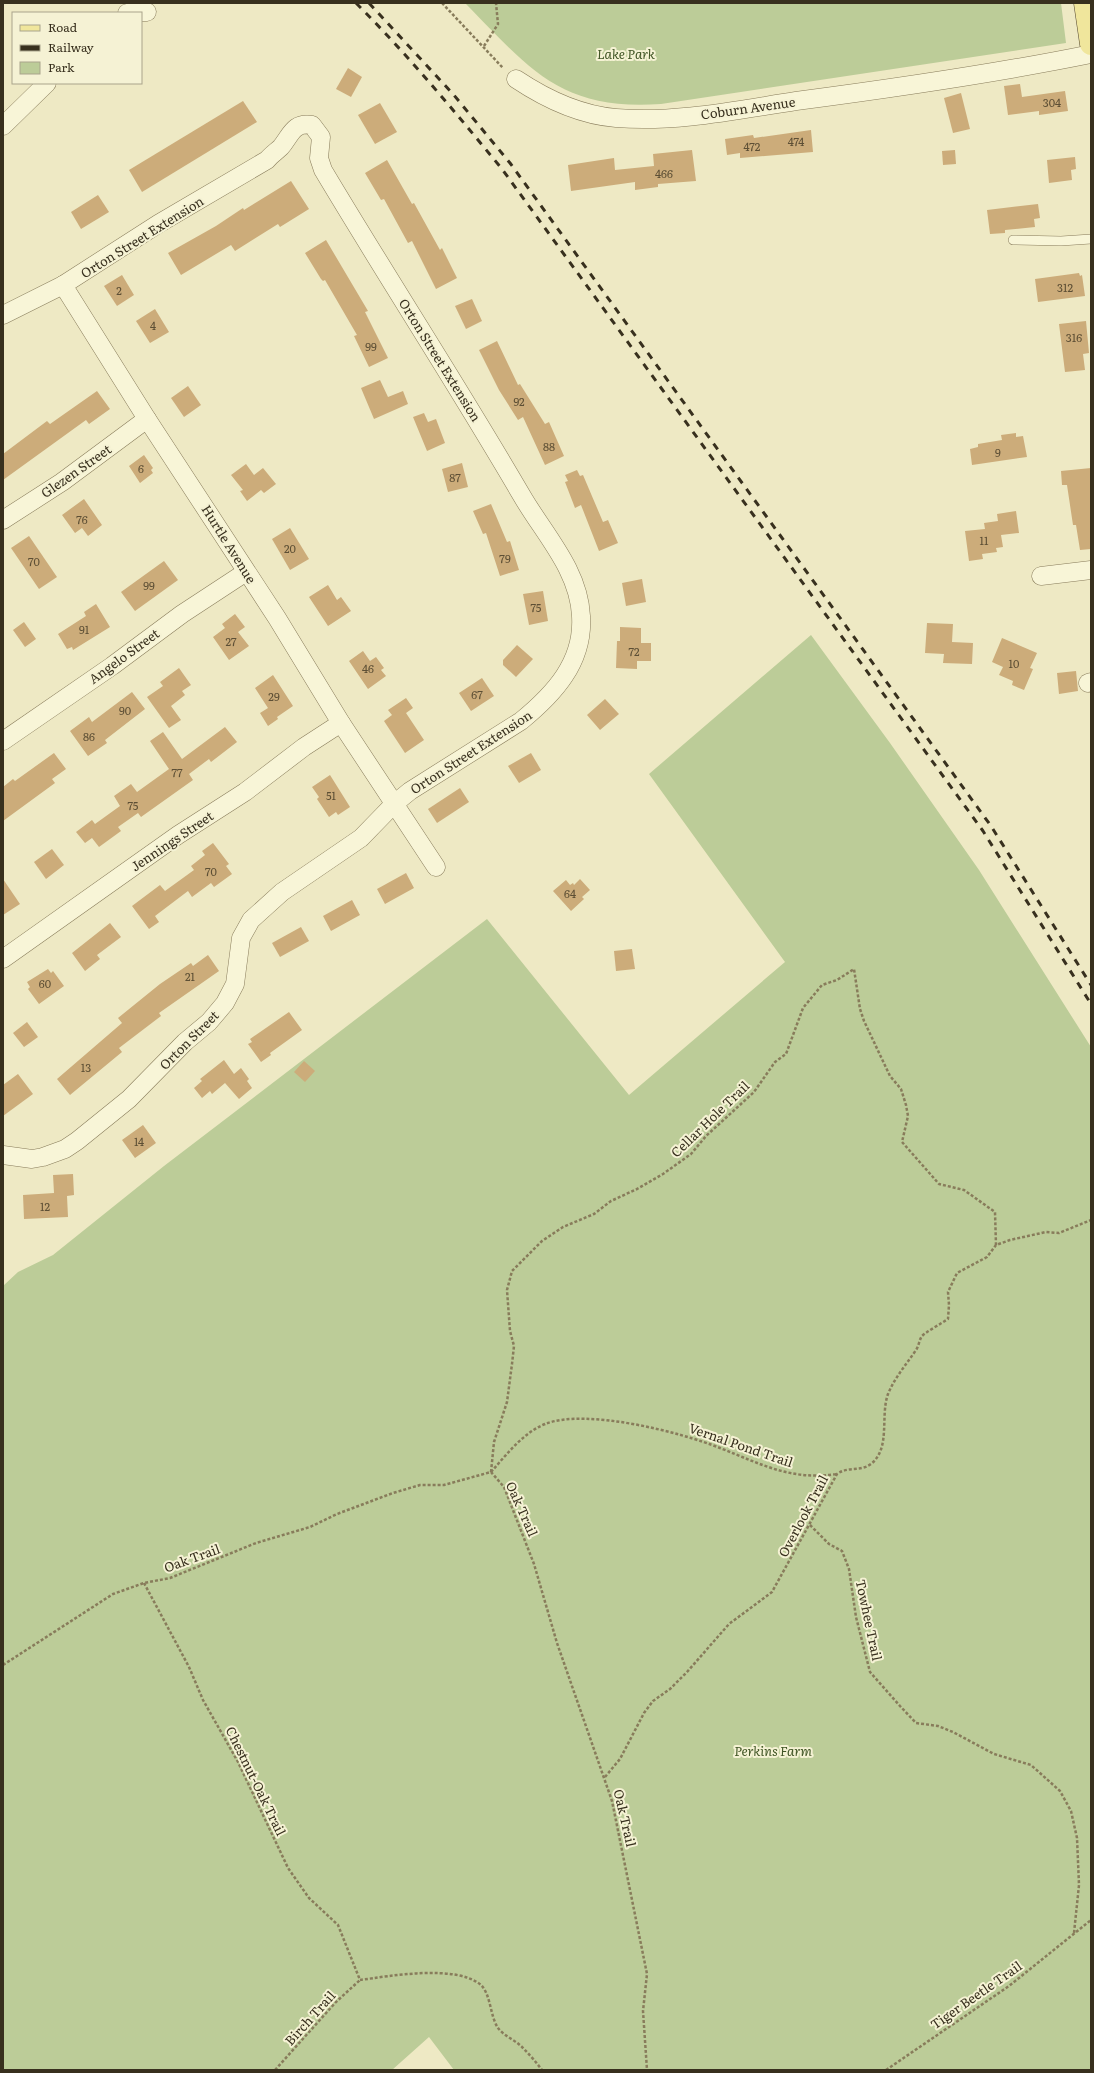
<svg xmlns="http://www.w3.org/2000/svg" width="1094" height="2073" viewBox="0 0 1094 2073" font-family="Literata,serif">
	<rect width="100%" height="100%" fill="#eee9c4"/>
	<g fill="#bccc98">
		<path d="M465,3H1061L1066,43L661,104C560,111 530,69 465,3Z"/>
		<path d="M811,635L890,743L979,870L1091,1047V2070H454L429,2037L392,2070H3V1286L18,1272L53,1255L164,1166L487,919L629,1095L785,962L649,774Z"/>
	</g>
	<g fill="#ccac7a">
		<path d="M348,68L362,77L351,97L336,89Z"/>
		<path d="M1020,84L1022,97L1065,91L1068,111L1039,115V111L1008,115L1004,86Z"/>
		<path d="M961,93L970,129L953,133L944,98Z"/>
		<path d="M243,101L257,122L142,192L129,170Z"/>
		<path d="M380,103L397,132L375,144L358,115Z"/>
		<path d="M811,130L813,152L740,158V153L727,155L725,139L753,135L754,138Z"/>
		<path d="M692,150L696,181L658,184V187L635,190V182L571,191L568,165L614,158L615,170L654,166L653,154Z"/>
		<path d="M955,150L956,164L943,165L942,151Z"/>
		<path d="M1075,157L1076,169L1071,170L1072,180L1049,183L1047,160Z"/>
		<path d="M387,160L412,204L414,203L440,250L442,248L457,278L436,289L412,241L408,243L384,199L381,200L365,173Z"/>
		<path d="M291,181L309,209L280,227L278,224L235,251L231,245L181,275L168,253L216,226L243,208L244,210Z"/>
		<path d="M98,195L109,212L81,229L71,212Z"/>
		<path d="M1038,204L1040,218L1034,219L1035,227L1005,230V233L990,234L987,210Z"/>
		<path d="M326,240L368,311L365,312L388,358L369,367L354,336L357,335L325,280L323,281L321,279L305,253Z"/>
		<path d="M1079,273L1080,276L1082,275L1085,296L1038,302L1035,279Z"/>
		<path d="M122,275L134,295L117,306L104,286Z"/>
		<path d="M472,299L482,321L466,329L455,306Z"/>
		<path d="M155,309L169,332L150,343L136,321Z"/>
		<path d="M1086,321L1089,353L1083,354L1085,370L1065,372L1059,324Z"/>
		<path d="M497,341L518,385L520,384L545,424L549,422L564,456L545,465L523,417L518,420L499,390L479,350Z"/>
		<path d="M380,380L388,397L403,391L408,404L374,419L361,388Z"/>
		<path d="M188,386L201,405L184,417L171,398Z"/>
		<path d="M97,391L110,409L89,424L86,420L3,480V454L47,421L50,424Z"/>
		<path d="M424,413L428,422L436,419L445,443L427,451L413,417Z"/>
		<path d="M1016,433V437L1023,436L1027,457L972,465L970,449L978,447V444L1002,440L1001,435Z"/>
		<path d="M144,455L153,468L151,470L153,473L140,483L129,466Z"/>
		<path d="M462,463L468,487L448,492L442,469Z"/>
		<path d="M246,464L254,475L263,468L276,484L264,493L261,490L247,501L240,491L243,490L231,475Z"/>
		<path d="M1091,468V549L1080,550L1076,525H1073L1067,485H1062L1061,471Z"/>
		<path d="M577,470L580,476L583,475L603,522L608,520L618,543L599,551L581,505L575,508L565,482L568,481L565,475Z"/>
		<path d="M84,499L102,525L88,536L82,528L75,533L62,515Z"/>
		<path d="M491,504L507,542L510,541L519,570L500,576L486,533L483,534L473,511Z"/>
		<path d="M1016,511L1019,533L1001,535L1003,547L996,548L997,552L982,554L983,559L969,561L965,531L985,529L984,523L998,521L997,514Z"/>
		<path d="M290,528L309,559L290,570L272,539Z"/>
		<path d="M29,536L57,577L39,589L11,548Z"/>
		<path d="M164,561L178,580L135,611L121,592Z"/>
		<path d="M642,579L646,602L626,606L622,583Z"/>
		<path d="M328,585L337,600L341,597L351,611L328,626L309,597Z"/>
		<path d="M543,591L548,621L529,625L523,594Z"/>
		<path d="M96,604L110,627L73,650L72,647L67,649L58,634L86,616L84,612Z"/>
		<path d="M235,614L245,627L238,632L249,646L229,660L213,637L225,628L222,624Z"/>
		<path d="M24,622L36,639L25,647L13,630Z"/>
		<path d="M927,623L953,624L952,642L973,643L972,664L943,663L944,654L925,653Z"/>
		<path d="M620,627L641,628V643H651V661H637V669L616,668L617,641H620Z"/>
		<path d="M1002,638L1037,653L1030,668L1033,669L1024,690L1012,685L1013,681L999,675L1003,667L992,662Z"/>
		<path d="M517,645L533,659L516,677L503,665V660Z"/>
		<path d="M363,651L370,661L376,657L384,668L381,670L386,676L368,689L349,661Z"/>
		<path d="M179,668L191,685L182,691L185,695L171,706L181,720L169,728L147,697L163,686L160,682Z"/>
		<path d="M1076,671L1078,691L1059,694L1057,673Z"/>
		<path d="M273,675L293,706L277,717L278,719L268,726L260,713L268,708L255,688Z"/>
		<path d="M482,678L494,696L471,711L459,693Z"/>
		<path d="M132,692L145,709L105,740L107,743L88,756L70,731L89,717L92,722Z"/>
		<path d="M406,698L413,708L406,713L424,740L405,753L384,721L392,715L388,710Z"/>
		<path d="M605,699L619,714L600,730L587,715Z"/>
		<path d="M225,727L237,742L211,762L209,759L189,774L193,780L141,817L138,813L118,827L121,831L99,847L92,838L85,843L76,832L92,820L95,824L120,806L114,796L131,784L137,792L169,769L150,741L163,732L182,759Z"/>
		<path d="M54,753L66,769L52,779L55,783L3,821V787L13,779L15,781Z"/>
		<path d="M531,753L541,770L519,783L508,766Z"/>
		<path d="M330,775L350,807L338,815L336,812L329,817L317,799L319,797L312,787Z"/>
		<path d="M460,788L469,802L437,823L428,809Z"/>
		<path d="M213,843L229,864L226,866L232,874L214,887L211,883L192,897L188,891L155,916L159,922L149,929L132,906L160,885L165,891L194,870L191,866L205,855L202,851Z"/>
		<path d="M52,849L64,865L46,879L34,862Z"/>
		<path d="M406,873L414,888L385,904L377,889Z"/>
		<path d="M3,879L20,904L3,915Z"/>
		<path d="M580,879L590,890L582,897L584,899L571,911L553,891L566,880L570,885L573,883L574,885Z"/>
		<path d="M352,900L360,915L331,931L323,916Z"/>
		<path d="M110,923L121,937L97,955L100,959L85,971L72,953Z"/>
		<path d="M301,927L309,941L280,957L272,943Z"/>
		<path d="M632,949L635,969L616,971L614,951Z"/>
		<path d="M208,955L219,971L159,1013L161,1016L119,1048L122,1052L70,1095L57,1079L122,1023L118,1018L160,984L191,963L193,966Z"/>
		<path d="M48,969L51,973L53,971L64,986L39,1004L28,989L30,987L27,982Z"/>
		<path d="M289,1012L302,1030L270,1053L271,1055L261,1062L248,1044L252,1042L250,1039Z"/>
		<path d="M27,1022L38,1037L24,1047L13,1033Z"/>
		<path d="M224,1060L234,1074L241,1068L249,1079L247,1081L252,1088L239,1099L225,1083L212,1094L210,1091L202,1098L194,1088L202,1081L200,1079Z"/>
		<path d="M304,1061L315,1071L305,1082L294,1072Z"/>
		<path d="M18,1074L33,1094L3,1116V1085Z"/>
		<path d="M143,1125L156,1143L135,1158L122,1140Z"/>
		<path d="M73,1174L74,1195L67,1196L68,1217L24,1219L23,1195L54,1193L53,1175Z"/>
	</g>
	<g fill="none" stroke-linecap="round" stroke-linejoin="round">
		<g stroke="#887c5b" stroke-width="10">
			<path id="service" d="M1013,240L1061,241L1091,239"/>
		</g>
		<g stroke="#887c5b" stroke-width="19">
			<g id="minor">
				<path d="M127,13L147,12"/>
				<path d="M516,79C546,99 579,115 616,118C676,123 737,110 796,101C895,88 993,74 1091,54"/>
				<path d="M3,126L47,83"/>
				<path d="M63,285L147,419L277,618L341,723L436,867"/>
				<path d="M3,315L63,285L158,224L267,160C271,155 277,151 281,147C291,135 293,122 312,125L321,137L319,158L323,170C388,279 458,386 522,496C544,534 579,570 581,616C584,662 554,694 521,721L410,791L394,804L361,838L282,892L251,920L241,938L235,984L225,1003L209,1022L185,1042L129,1099L77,1141L65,1149L43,1157L32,1159L3,1155"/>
				<path d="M3,520L62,482L147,419"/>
				<path d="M1041,576L1091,570"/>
				<path d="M1088,683L1091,682"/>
				<path d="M3,741L112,666L182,614L246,572"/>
				<path d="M3,959L178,835L245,792L304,747L341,723"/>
			</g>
		</g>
		<g stroke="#56492f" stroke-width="23">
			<path id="primary" d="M1085,3L1091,44"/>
		</g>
		<g stroke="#887c5b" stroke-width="2.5" stroke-dasharray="3 2" stroke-linecap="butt">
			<path d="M442,3L503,68"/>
			<path d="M484,46L498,24L496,3"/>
			<path d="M491,1472L494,1442L507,1402L512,1364L514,1346L510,1331L507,1290L512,1271L542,1241L563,1227L594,1214L611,1201L637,1189L663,1174L691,1154L706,1136L754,1092L775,1062L786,1054L803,1008L822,985L837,980L854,969L860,1009L864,1021L890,1076L901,1089L906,1105L908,1116L902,1142L939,1184L964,1190L995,1212L996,1245"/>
			<path d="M491,1472C507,1454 523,1433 545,1424C586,1408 680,1432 720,1448C761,1464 791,1481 837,1474"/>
			<path d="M810,1525L829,1544L842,1551L849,1569L856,1617L870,1672L900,1706L916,1723L938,1726L953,1732L994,1754L1031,1765L1060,1791L1071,1811L1077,1838L1079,1885L1074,1933"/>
			<path d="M144,1583L189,1667L203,1700L238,1762L288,1868L309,1898L338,1925L360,1980"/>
			<path d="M3,1665L113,1594L144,1583L170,1578L256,1543L310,1527L337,1514L393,1493L420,1485H444L491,1472L504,1487L534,1564L557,1643L612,1801L647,1974L643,2011L647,2070"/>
			<path d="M605,1777L620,1759L644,1713L653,1701L670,1689L687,1672L729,1624L772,1592L837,1474C848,1466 860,1472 871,1464C891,1448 880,1416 888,1394C895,1377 906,1365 916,1350C919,1346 919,1340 922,1336C926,1332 942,1323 948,1319L949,1305L948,1292L957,1273L987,1257L996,1245L1010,1240L1046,1232L1059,1233L1091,1220"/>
			<path d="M360,1980C390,1976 456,1964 481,1985C491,1995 490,2016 498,2028C504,2036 515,2040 522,2047C529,2054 536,2062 542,2070"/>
			<path d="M275,2070L336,2002L360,1980"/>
			<path d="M886,2070L1009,1986L1091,1920"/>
		</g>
		<use href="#service" stroke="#f8f5d7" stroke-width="9"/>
		<use href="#minor" stroke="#f8f5d7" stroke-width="18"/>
		<use href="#primary" stroke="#f0e69c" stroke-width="22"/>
		<g stroke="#38301e" stroke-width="3" stroke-dasharray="7 7" stroke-linecap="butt">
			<path d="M356,3C408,55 455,112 502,169L983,831L1091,1004"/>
			<path d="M369,3L453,94L510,163L991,826L1091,985"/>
		</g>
	</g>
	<g text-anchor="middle" stroke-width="4" stroke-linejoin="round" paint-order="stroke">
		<g font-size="11" fill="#5d4f35">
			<text x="1052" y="107">304</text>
			<text x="796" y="146">474</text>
			<text x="752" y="151">472</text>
			<text x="664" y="178">466</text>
			<text x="1065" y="292">312</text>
			<text x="119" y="295">2</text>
			<text x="153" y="330">4</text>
			<text x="1074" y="342">316</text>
			<text x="371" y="351">99</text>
			<text x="519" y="406">92</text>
			<text x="549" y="451">88</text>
			<text x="998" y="457">9</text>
			<text x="141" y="473">6</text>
			<text x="455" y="482">87</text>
			<text x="82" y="524">76</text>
			<text x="984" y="545">11</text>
			<text x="290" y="553">20</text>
			<text x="505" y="563">79</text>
			<text x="34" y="566">70</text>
			<text x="149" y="590">99</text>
			<text x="536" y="612">75</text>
			<text x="84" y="634">91</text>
			<text x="231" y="646">27</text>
			<text x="634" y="656">72</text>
			<text x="1014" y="668">10</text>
			<text x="368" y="673">46</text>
			<text x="477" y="699">67</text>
			<text x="274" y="701">29</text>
			<text x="125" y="715">90</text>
			<text x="89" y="741">86</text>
			<text x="177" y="777">77</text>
			<text x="331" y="800">51</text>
			<text x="133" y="810">75</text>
			<text x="211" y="876">70</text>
			<text x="570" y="898">64</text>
			<text x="190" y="981">21</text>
			<text x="45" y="988">60</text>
			<text x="86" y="1072">13</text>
			<text x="139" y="1146">14</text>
			<text x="45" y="1211">12</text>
		</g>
		<g font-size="13" font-style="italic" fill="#405525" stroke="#f5f2d4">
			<text x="626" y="59">Lake Park</text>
			<text x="773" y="1756">Perkins Farm</text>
		</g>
		<g font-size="13" fill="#38301e" stroke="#f5f2d4">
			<text transform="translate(748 108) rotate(-8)" y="5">Coburn Avenue</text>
			<text transform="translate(142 237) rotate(-32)" y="5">Orton Street Extension</text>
			<text transform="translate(440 360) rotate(58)" y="5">Orton Street Extension</text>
			<text transform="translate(76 471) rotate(-35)" y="5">Glezen Street</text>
			<text transform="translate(229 544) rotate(58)" y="5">Hurtle Avenue</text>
			<text transform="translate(124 656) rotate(-36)" y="5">Angelo Street</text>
			<text transform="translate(471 752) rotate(-33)" y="5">Orton Street Extension</text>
			<text transform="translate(172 841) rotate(-34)" y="5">Jennings Street</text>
			<text transform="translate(189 1040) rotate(-45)" y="5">Orton Street</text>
			<text transform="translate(710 1119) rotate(-44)" y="5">Cellar Hole Trail</text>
			<text transform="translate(741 1445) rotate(19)" y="5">Vernal Pond Trail</text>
			<text transform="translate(522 1509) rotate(66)" y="5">Oak Trail</text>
			<text transform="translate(803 1516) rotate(-62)" y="5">Overlook Trail</text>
			<text transform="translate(192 1558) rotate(-20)" y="5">Oak Trail</text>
			<text transform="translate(869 1620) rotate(78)" y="5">Towhee Trail</text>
			<text transform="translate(256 1781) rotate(64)" y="5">Chestnut-Oak Trail</text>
			<text transform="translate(625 1818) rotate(77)" y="5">Oak Trail</text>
			<text transform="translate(976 1995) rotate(-35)" y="5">Tiger Beetle Trail</text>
			<text transform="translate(310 2018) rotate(-48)" y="5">Birch Trail</text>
		</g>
	</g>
	<rect width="1094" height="2073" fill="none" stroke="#38301e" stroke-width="8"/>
	<rect x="12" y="12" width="130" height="72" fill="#f5f2d4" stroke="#a9a48b"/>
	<rect x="20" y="25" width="20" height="6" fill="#f0e69c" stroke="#a9a48b"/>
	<text x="48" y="32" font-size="12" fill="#38301e">Road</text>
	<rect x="20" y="45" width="20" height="6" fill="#38301e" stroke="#a9a48b"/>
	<text x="48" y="52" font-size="12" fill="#38301e">Railway</text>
	<rect x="20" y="62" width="20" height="12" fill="#bccc98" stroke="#a9a48b"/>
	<text x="48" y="72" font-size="12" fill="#38301e">Park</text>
</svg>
